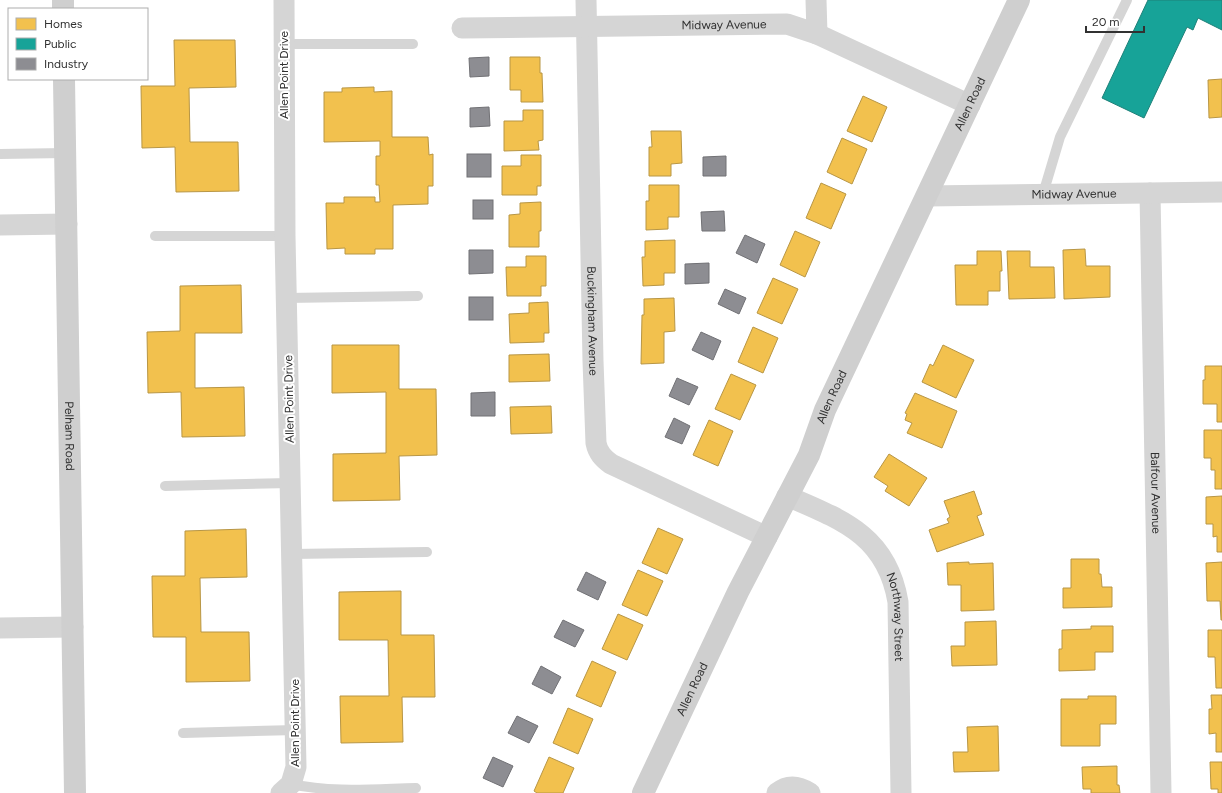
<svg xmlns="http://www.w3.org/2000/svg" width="1222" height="793" viewBox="0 0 1222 793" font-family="Figtree,sans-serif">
	<rect width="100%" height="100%" fill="#fff"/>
	<g fill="#f2c14e" stroke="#b89645">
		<path d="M174,40H235L236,87L189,88L190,142H238L239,191L176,192L175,147L142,148L141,86H175Z"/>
		<path d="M510,57H540V73H542L543,102H521V90H510Z"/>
		<path d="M1222,79V117L1209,118L1208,80Z"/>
		<path d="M374,87V92L392,91V137H428L429,155L433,154V186H428V204L393,205V249H375V254H345V248L327,249L326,203H344V197H375V202H380L379,185H376V156H380V141L324,142V92H342V88Z"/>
		<path d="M863,96L887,107L872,142L847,131Z"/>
		<path d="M523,110H543V140L538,141L539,150L504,151V121H523Z"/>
		<path d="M651,131H681L682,163L671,164V176H649V147H652Z"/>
		<path d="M842,138L867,149L852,184L827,172Z"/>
		<path d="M521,155H541V186H537V195H502V166H521Z"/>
		<path d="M821,183L846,194L831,229L806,218Z"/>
		<path d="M649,185H679V217H668V229L646,230V201H649Z"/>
		<path d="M541,202V231H539V247H509V215L520,214V203Z"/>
		<path d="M795,231L820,242L805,277L780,265Z"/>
		<path d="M675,240V273H664V285L643,286L642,257H645V241Z"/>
		<path d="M1085,249L1086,266H1110V297L1064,299L1063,250Z"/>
		<path d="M977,251H1001L1002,271H1000V291H988V305H956L955,265H977Z"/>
		<path d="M1007,251H1030V267H1054L1055,298L1009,299Z"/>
		<path d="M526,256H546V286H541V296H507L506,267H526Z"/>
		<path d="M773,278L798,289L782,324L757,313Z"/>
		<path d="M241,285L242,333H195V388L244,387L245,436L182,437L181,392L148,393L147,332L180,331V286Z"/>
		<path d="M674,298L675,331L664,332V363L641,364L642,315H644V299Z"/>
		<path d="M548,302L549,333H544V342L510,343L509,314L529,313V303Z"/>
		<path d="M753,327L778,338L763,373L738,362Z"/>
		<path d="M332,345H399V389H436L437,455L399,456L400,500L333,501V454L386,453V392L332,393Z"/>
		<path d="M943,345L974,360L956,398L922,382L930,364L933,366Z"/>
		<path d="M549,354L550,381L509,382V355Z"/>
		<path d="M1205,366H1222V422H1217V404H1203V380H1205Z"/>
		<path d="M731,374L756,385L740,420L715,409Z"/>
		<path d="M915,393L957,411L942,448L907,433L912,423L905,420L907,414L905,413Z"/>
		<path d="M551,406L552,433L511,434L510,407Z"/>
		<path d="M709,420L733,431L718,466L693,455Z"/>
		<path d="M1204,430H1222V489H1215V470H1211V458H1204Z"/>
		<path d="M889,454L927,478L909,506L885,491L888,486L874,477Z"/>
		<path d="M974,491L982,514L977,516L984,535L937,552L929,530L949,523L947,519L950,517L944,501Z"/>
		<path d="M1222,496V552H1217V536L1213,537V524H1206V497Z"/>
		<path d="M658,528L683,539L667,574L642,563Z"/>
		<path d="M246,529L247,577L200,578L201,632H249L250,681L186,682V637H153L152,576H185V531Z"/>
		<path d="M1071,559H1099V574H1101L1102,587H1112V607L1063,608V588H1071Z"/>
		<path d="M969,562V564L993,563L994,610L961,611V585H948L947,563Z"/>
		<path d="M1222,562V620H1221L1220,601H1207L1206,563Z"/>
		<path d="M638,570L663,581L647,616L622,605Z"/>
		<path d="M401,591V635H434L435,697H402L403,742L341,743L340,696H389L388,640H339V592Z"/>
		<path d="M618,614L643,625L627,660L602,649Z"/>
		<path d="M996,621L997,665L952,666L951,646H965V622Z"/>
		<path d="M1091,626H1113V652H1095V670L1059,671V649H1062V630L1091,629Z"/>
		<path d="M1208,630H1222V688H1216L1215,657H1208Z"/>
		<path d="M592,661L616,672L601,707L576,696Z"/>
		<path d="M1211,695H1222V752H1216V733L1209,734V709H1212Z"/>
		<path d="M1088,696H1116V724H1100V746H1061V699H1088Z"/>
		<path d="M568,708L593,719L578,754L553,743Z"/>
		<path d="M998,726L999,771L954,772L953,752H968L967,727Z"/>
		<path d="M549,757L574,768L563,793H537L534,791Z"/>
		<path d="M1210,762H1222V793H1218V789H1211Z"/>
		<path d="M1117,766V785H1119L1120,793H1091V789H1083L1082,767Z"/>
	</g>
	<path fill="#17a398" stroke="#1f8179" d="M1148,0H1222V30L1198,18L1193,30L1187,27L1144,118L1102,98Z"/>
	<g fill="#8d8d92" stroke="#717175">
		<path d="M489,57V76L470,77L469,58Z"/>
		<path d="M489,107L490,126L470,127V108Z"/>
		<rect x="467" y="154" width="24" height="23"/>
		<path d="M726,156V176H703V157Z"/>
		<rect x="473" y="200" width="20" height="19"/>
		<path d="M724,211L725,231H702L701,212Z"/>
		<path d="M745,235L765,244L757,263L736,253Z"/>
		<path d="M469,250H493V273L469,274Z"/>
		<path d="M709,263V283L685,284V264Z"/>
		<path d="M725,289L746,298L739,314L718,304Z"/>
		<rect x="469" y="297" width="24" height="23"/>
		<path d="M701,332L721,341L713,360L692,350Z"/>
		<path d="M677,378L698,387L689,405L669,396Z"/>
		<path d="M495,392V416H471V393Z"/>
		<path d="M674,418L690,426L682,444L665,437Z"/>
		<path d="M586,572L606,582L598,600L577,590Z"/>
		<path d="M563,620L584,630L575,647L554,637Z"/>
		<path d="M541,666L561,677L552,694L532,684Z"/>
		<path d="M517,716L538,726L529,743L508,733Z"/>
		<path d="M493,757L513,766L503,787L483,778Z"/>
	</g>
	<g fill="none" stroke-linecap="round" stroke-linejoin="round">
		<g stroke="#d5d5d5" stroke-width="10">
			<path d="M284,44H413"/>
			<path d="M0,154L66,153"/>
			<path d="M1043,194L1060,137L1127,0"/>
			<path d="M155,236H285"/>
			<path d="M286,298L418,296"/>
			<path d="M165,486L290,483"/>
			<path d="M292,554L427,552"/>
			<path d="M183,733L296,730"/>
			<path d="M291,784C332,793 374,789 416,788"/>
		</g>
		<g stroke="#d5d5d5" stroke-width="21">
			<path id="s1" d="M586,0L593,361L596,443C598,453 603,458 611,464L767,537"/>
			<path d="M816,0L817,34"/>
			<path id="s2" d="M462,28L787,24L817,34L970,105"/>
			<path id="s3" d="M1150,193L1161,793"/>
			<path id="s4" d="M927,196L1222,192"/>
			<path d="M0,225L67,224"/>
			<path id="s5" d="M787,496C843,520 887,536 898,602L901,793"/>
			<path d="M0,628L73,627"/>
			<path d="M281,793L291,784L296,767L285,236L284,0"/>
			<path d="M777,793C788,784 799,786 810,793"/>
		</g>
		<g stroke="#cfcfcf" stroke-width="22">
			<path d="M63,0V9"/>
			<path id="s6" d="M64,79L75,793"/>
			<path id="s7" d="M643,793L738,592L809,455L825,410L1019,0"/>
		</g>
	</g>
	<g text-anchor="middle" stroke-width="4" stroke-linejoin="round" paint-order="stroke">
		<g font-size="12" fill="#313131" stroke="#fff">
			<text dy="4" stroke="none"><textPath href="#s2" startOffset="262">Midway Avenue</textPath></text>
			<text transform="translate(284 75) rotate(-90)" y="4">Allen Point Drive</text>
			<text dy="4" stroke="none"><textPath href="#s7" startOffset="763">Allen Road</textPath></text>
			<text dy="4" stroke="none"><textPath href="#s4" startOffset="147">Midway Avenue</textPath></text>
			<text dy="4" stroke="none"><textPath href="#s1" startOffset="321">Buckingham Avenue</textPath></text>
			<text dy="4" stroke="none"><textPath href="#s7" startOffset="439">Allen Road</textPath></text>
			<text transform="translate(289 399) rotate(-91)" y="4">Allen Point Drive</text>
			<text dy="4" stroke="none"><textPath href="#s6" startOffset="357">Pelham Road</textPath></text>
			<text dy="4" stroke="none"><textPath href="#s3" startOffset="300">Balfour Avenue</textPath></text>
			<text dy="4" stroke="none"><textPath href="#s5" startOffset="177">Northway Street</textPath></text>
			<text dy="4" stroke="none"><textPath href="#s7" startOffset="115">Allen Road</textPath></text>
			<text transform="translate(295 723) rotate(-90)" y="4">Allen Point Drive</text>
		</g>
	</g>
	<rect x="8" y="8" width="140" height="72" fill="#ffffff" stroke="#adadad"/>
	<rect x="16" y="18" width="20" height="12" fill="#f2c14e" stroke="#adadad"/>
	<text x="44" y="28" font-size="12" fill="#313131">Homes</text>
	<rect x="16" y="38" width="20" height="12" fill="#17a398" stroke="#adadad"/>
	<text x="44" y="48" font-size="12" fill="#313131">Public</text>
	<rect x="16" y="58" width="20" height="12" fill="#8d8d92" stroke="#adadad"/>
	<text x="44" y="68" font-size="12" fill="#313131">Industry</text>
	<path d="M1086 26v6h58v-6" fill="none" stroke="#313131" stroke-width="2"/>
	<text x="1092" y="26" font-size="12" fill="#313131" stroke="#ffffff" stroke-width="3" paint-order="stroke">20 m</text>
</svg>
